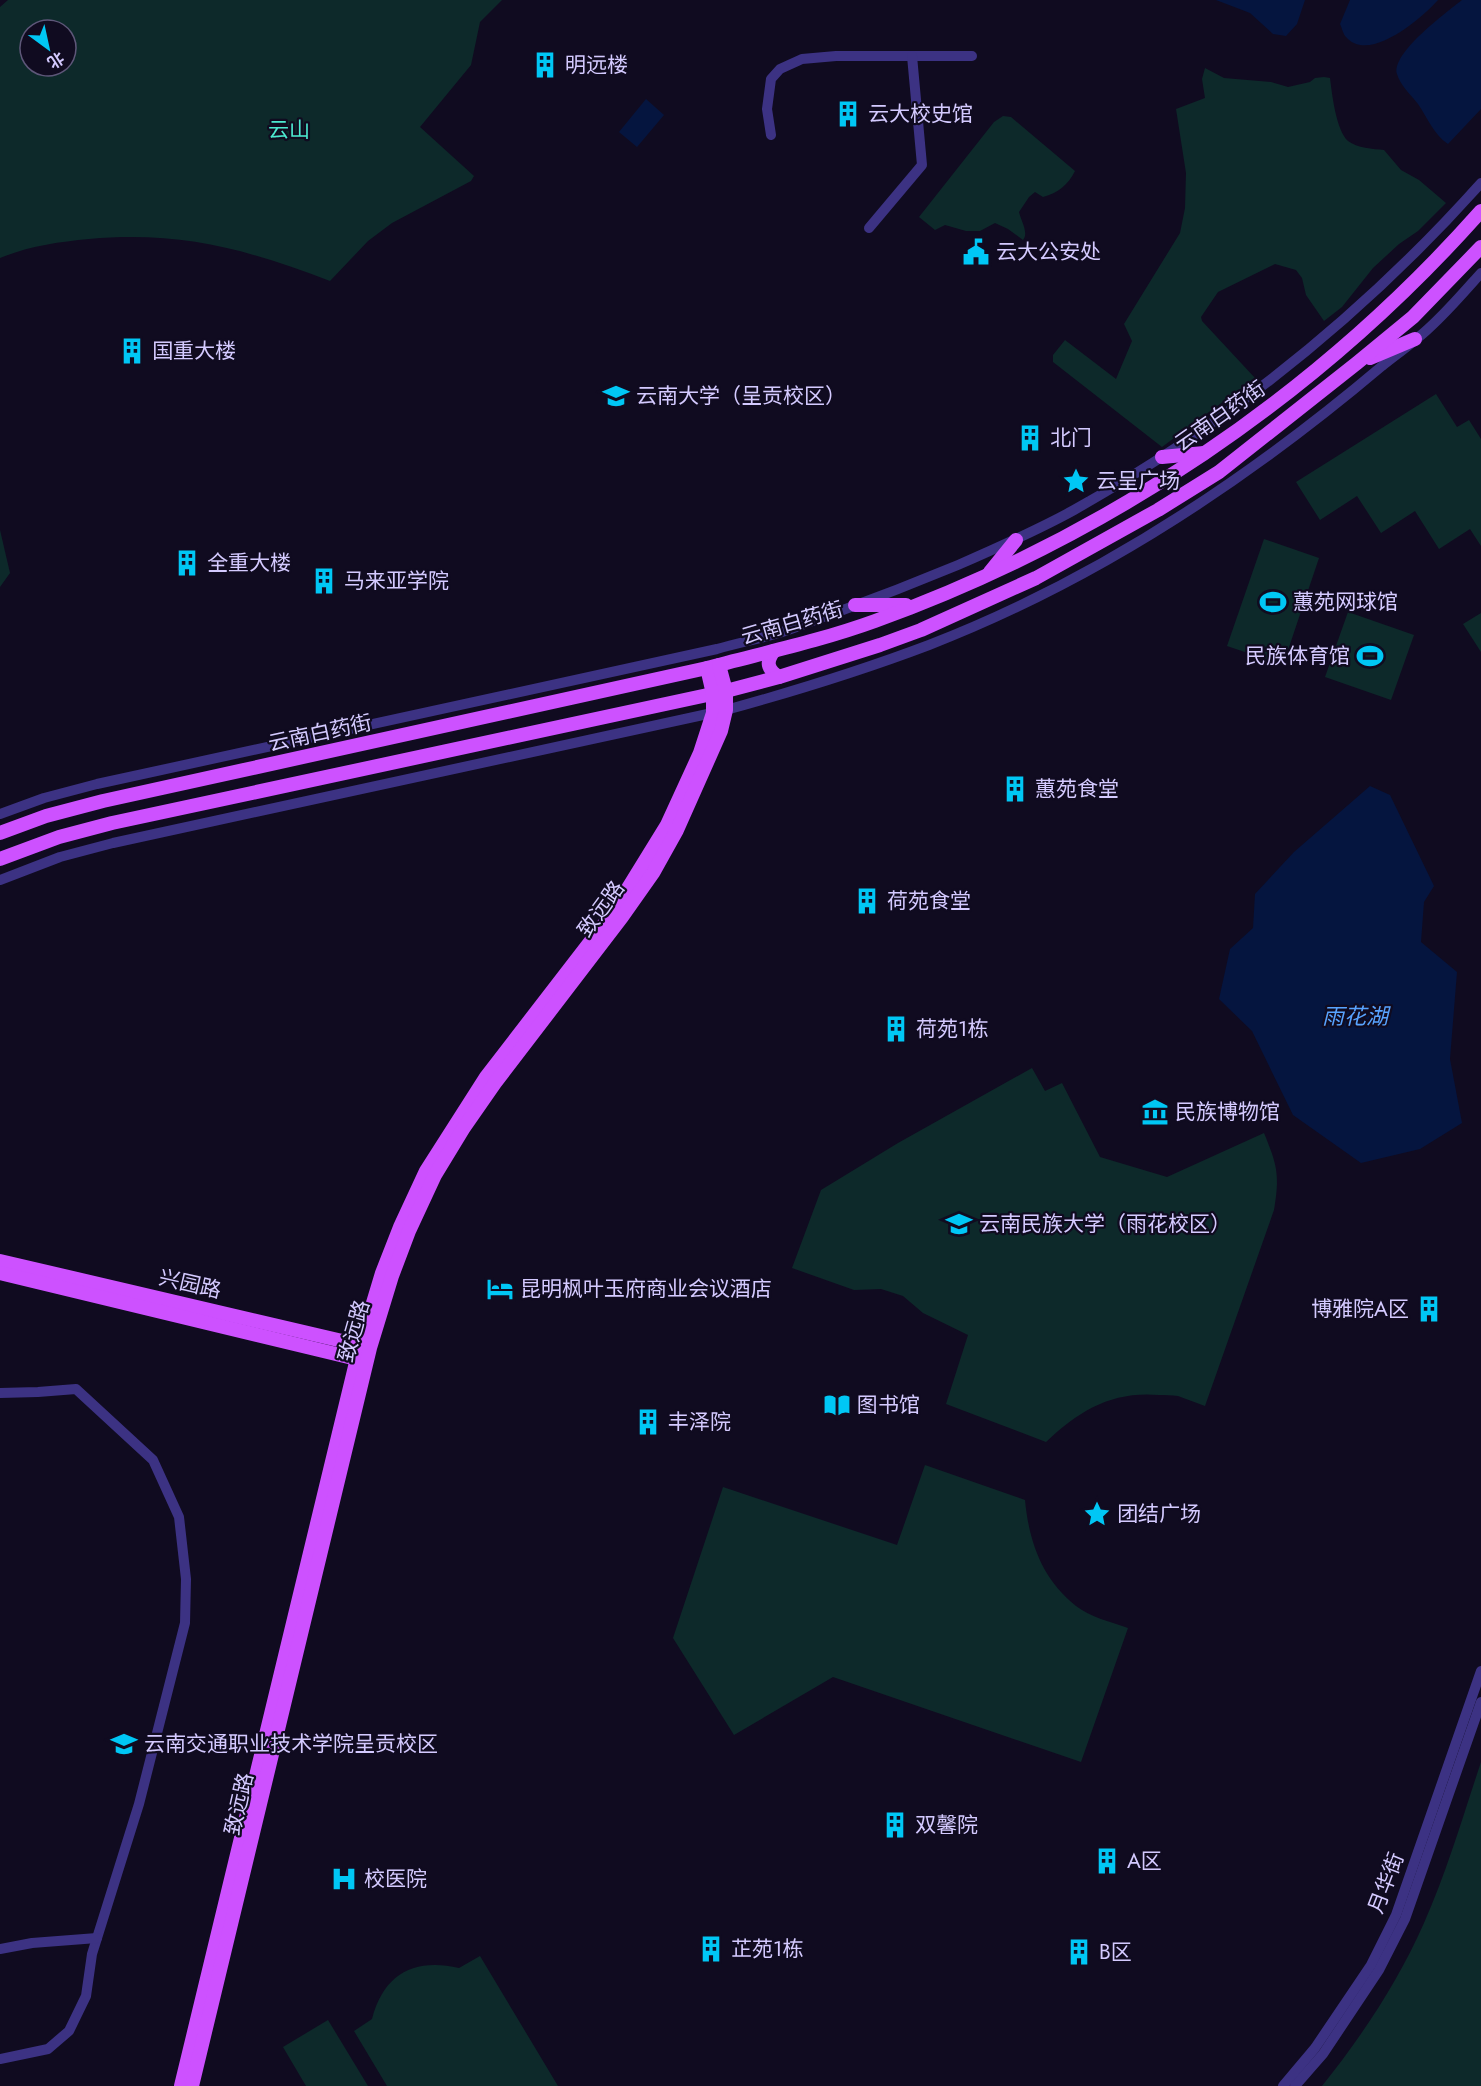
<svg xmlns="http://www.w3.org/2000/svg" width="1481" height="2086" viewBox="0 0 1481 2086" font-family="Jost,'Noto Sans SC',sans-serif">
	<rect width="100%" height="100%" fill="#100b20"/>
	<g fill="#0d292a" fill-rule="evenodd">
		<path d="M8,0H502L480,22L471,65L420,127L474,176L471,181L392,223L368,241L330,281C246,249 181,231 89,239C58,242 29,246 0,258V7ZM30,30H66V66H30Z"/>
		<path d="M1205,68L1224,78L1271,82L1288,87L1310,82L1315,78L1324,77L1330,78C1332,94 1336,130 1348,141C1357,148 1373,149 1384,150L1401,170L1419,180L1446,203L1418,231L1399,244L1373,268L1342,307L1324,321L1306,295L1302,278L1296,270L1275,264L1218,292L1201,317L1202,321L1255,378L1162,447L1053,362V355L1065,340L1116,379L1132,341L1124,324L1180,233L1185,208L1186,173L1176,109L1205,98L1202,79Z"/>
		<path d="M1003,116L1011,117L1075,171C1068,185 1058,193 1043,197L1035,192L1029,197L1019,212C1021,221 1029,233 1023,240L1008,229L995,223L980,231H966L945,225L935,230L919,217L994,122Z"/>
		<path d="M1436,394L1457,427L1469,420L1481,439V546L1470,529L1439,549L1415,511L1381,533L1357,496L1320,520L1296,482Z"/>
		<path d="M0,530L10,573L0,587Z"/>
		<path d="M1264,539L1319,558L1283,665L1227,646Z"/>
		<path d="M1348,612L1414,635L1391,700L1325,677Z"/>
		<path d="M1481,613V652L1463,624Z"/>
		<path d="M1032,1068L1045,1091L1062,1083L1100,1157L1167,1177L1264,1133C1277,1165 1280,1174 1274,1210L1205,1406C1196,1403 1187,1399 1178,1396C1172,1395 1165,1395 1159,1395C1112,1391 1080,1410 1046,1442L946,1404L968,1335L923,1313L903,1296L881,1289L854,1290L792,1268L821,1190L898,1143Z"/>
		<path d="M925,1465L1025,1500C1029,1542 1042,1579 1076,1606C1090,1617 1111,1622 1128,1628L1081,1762L833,1677L734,1735L673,1638L723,1487L897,1545Z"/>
		<path d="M1481,1762V2086H1322C1362,2036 1398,1982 1424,1923C1447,1871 1463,1816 1481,1762Z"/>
		<path d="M480,1956L558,2086H387L354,2031L372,2019C384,1973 415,1958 459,1968Z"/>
		<path d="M328,2020L368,2086H306L283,2047Z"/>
	</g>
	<g fill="#05153f">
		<path d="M1216,0H1305L1297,24L1286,36L1273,34L1250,13Z"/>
		<path d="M1350,0H1438C1422,18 1369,64 1346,37C1343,34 1342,28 1340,24Z"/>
		<path d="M1462,0H1481V109L1448,144C1434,135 1427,117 1418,104C1411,95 1400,85 1397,74C1391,53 1447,12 1462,0Z"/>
		<path d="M646,99L664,115L637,147L619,132Z"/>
		<path d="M1370,786L1390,795L1434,886L1424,902L1421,942L1457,972L1450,1059L1462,1123L1420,1149L1361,1163L1293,1115L1252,1031L1219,999L1230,949L1253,928L1255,894L1294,852Z"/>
	</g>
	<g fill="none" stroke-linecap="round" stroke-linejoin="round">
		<g stroke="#3c3283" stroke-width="10">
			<path d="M771,135L767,109L771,79L780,69L802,59L836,56H972"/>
			<path d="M869,228L922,165L912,56"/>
			<path d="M0,814L44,798L97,784L717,649C738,643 758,639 779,633C798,627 816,619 835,613C876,598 917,582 958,565C997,548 1036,531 1074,510C1227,424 1364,314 1481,183"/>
			<path d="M0,880L60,857L113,843L726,710C795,691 863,670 929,645C1097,580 1246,481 1382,366C1397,354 1414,342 1428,329C1447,312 1464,292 1481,273"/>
			<path d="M0,1393L38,1392L76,1389L153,1460L179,1517L186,1579L185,1623L139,1804L92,1954L86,1996L69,2031L48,2049L0,2059"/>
			<path d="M0,1949L32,1943L97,1938"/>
			<path d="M1283,2086L1315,2048L1371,1965L1396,1915L1481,1671"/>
			<path d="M1295,2086L1323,2054L1379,1970L1405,1919L1481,1702"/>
		</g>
		<g stroke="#cd51ff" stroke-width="14">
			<path d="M1370,358L1415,339"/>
			<path d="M1162,457L1204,453"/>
			<path d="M990,572L1016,540"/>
			<path d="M855,605H906"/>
			<path d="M774,651C765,662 768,670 779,677"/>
			<path d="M0,833L46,816L103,801L707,668C763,653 820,641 875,621C1107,537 1317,396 1481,211"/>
			<path d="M0,859L59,837L112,823L726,691L779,677L880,645L921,630L1036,578L1158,510L1219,472L1357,363L1413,317L1481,247"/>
			<path d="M0,1261L368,1347"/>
			<path d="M0,1273L365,1361"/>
			<path d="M181,2086L360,1346L382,1273L400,1227L426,1171L486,1077L614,911L667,825L700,753L713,713V694L707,668"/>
			<path d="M192,2086L370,1348L392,1276L409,1231L435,1175L463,1129L495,1083L622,917L653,873L677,830L721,731L726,710V691L719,665"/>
		</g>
	</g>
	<defs>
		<g id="building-bare" transform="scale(2.07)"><path d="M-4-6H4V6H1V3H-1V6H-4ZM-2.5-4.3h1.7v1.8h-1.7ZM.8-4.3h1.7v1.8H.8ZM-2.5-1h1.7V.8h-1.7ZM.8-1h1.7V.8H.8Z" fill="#00c7f5" stroke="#100b20" stroke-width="2.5" paint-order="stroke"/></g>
		<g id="civic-bare" transform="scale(2.07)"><path d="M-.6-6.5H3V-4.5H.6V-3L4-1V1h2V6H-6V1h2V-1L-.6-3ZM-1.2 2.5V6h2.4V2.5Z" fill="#00c7f5" stroke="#100b20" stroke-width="2.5" paint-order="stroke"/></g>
		<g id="university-bare" transform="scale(2.07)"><path d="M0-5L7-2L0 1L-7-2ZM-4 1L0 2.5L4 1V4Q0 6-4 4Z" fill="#00c7f5" stroke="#100b20" stroke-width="2.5" paint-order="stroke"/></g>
		<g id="sight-bare" transform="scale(2.07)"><path d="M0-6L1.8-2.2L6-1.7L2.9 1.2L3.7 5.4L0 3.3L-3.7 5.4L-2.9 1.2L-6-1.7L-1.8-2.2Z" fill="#00c7f5" stroke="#100b20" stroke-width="2.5" paint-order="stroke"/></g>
		<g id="stadium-bare" transform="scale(2.07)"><path d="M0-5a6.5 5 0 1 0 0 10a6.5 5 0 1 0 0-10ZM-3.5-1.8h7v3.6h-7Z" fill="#00c7f5" stroke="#100b20" stroke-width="2.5" paint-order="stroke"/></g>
		<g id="museum-bare" transform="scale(2.07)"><path d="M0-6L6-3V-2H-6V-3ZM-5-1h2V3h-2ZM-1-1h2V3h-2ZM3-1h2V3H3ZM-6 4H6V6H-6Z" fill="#00c7f5" stroke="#100b20" stroke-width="2.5" paint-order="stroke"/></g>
		<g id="hotel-bare" transform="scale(2.07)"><path d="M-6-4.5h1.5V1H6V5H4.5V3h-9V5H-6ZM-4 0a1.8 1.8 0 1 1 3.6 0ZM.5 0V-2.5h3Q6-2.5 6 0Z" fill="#00c7f5" stroke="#100b20" stroke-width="2.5" paint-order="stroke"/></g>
		<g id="library-bare" transform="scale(2.07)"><path d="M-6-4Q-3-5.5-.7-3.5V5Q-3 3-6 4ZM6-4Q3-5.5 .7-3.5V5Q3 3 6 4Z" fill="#00c7f5" stroke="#100b20" stroke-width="2.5" paint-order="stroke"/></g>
		<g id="hospital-bare" transform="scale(2.07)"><path d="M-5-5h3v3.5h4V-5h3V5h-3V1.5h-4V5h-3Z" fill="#00c7f5" stroke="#100b20" stroke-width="2.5" paint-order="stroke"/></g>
	</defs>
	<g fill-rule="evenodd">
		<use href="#building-bare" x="545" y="65"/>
		<use href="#building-bare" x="848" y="114"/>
		<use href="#civic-bare" x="976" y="252"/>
		<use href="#building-bare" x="132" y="351"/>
		<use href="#university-bare" x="616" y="396"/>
		<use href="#building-bare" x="1030" y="438"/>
		<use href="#sight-bare" x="1076" y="481"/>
		<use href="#building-bare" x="187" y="563"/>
		<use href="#building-bare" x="324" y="581"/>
		<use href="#stadium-bare" x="1273" y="602"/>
		<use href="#stadium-bare" x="1370" y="656"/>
		<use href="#building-bare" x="1015" y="789"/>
		<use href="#building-bare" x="867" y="901"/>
		<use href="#building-bare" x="896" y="1029"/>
		<use href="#museum-bare" x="1155" y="1112"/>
		<use href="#university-bare" x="959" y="1224"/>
		<use href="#hotel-bare" x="500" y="1289"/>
		<use href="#building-bare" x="1429" y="1309"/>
		<use href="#library-bare" x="837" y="1405"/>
		<use href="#building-bare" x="648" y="1422"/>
		<use href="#sight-bare" x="1097" y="1514"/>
		<use href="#university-bare" x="124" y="1744"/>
		<use href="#building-bare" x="895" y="1825"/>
		<use href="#building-bare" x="1107" y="1861"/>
		<use href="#hospital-bare" x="344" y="1879"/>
		<use href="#building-bare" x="711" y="1949"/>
		<use href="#building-bare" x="1079" y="1952"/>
	</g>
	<g text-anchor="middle" stroke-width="4.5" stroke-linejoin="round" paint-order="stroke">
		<g font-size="21" fill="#d4caff" stroke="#100b20" text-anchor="start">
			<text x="565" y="72">明远楼</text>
			<text x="868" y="121">云大校史馆</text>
			<text x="996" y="259">云大公安处</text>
			<text x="152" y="358">国重大楼</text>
			<text x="636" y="403">云南大学（呈贡校区）</text>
			<text x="1050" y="445">北门</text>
			<text x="1096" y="488">云呈广场</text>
			<text x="207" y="570">全重大楼</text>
			<text x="344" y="588">马来亚学院</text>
			<text x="1293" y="609">蕙苑网球馆</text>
			<text x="1350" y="663" text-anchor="end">民族体育馆</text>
			<text x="1035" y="796">蕙苑食堂</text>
			<text x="887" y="908">荷苑食堂</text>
			<text x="916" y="1036">荷苑1栋</text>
			<text x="1175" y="1119">民族博物馆</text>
			<text x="979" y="1231">云南民族大学（雨花校区）</text>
			<text x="520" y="1296">昆明枫叶玉府商业会议酒店</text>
			<text x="1409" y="1316" text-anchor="end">博雅院A区</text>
			<text x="857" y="1412">图书馆</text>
			<text x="668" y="1429">丰泽院</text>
			<text x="1117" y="1521">团结广场</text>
			<text x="144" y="1751">云南交通职业技术学院呈贡校区</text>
			<text x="915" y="1832">双馨院</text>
			<text x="1127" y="1868">A区</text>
			<text x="364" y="1886">校医院</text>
			<text x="731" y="1956">芷苑1栋</text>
			<text x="1099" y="1959">B区</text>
		</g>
		<g font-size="21" fill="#4ce8cf" stroke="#100b20">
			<text x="289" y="137">云山</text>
		</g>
		<g font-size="21" fill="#d4caff" stroke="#100b20">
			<text transform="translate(1220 416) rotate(-35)" y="7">云南白药街</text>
			<text transform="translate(792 623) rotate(-16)" y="7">云南白药街</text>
			<text transform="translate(320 733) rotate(-12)" y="7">云南白药街</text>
			<text transform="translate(601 909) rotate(-54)" y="7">致远路</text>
			<text transform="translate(190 1284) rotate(13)" y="7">兴园路</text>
			<text transform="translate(354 1331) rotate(-74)" y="7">致远路</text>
			<text transform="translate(239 1804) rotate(-77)" y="7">致远路</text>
			<text transform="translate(1386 1883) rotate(-69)" y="7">月华街</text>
		</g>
		<g font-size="22" font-style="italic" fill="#58a3ff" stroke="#100b20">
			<text x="1355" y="1024">雨花湖</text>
		</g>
	</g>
	<g transform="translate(48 48) rotate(147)"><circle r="28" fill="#100b20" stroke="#5e5779" stroke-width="1.5"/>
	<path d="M0-4.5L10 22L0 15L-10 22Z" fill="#00c7f5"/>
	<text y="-9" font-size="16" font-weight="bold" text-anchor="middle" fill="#d4caff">北</text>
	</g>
</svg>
